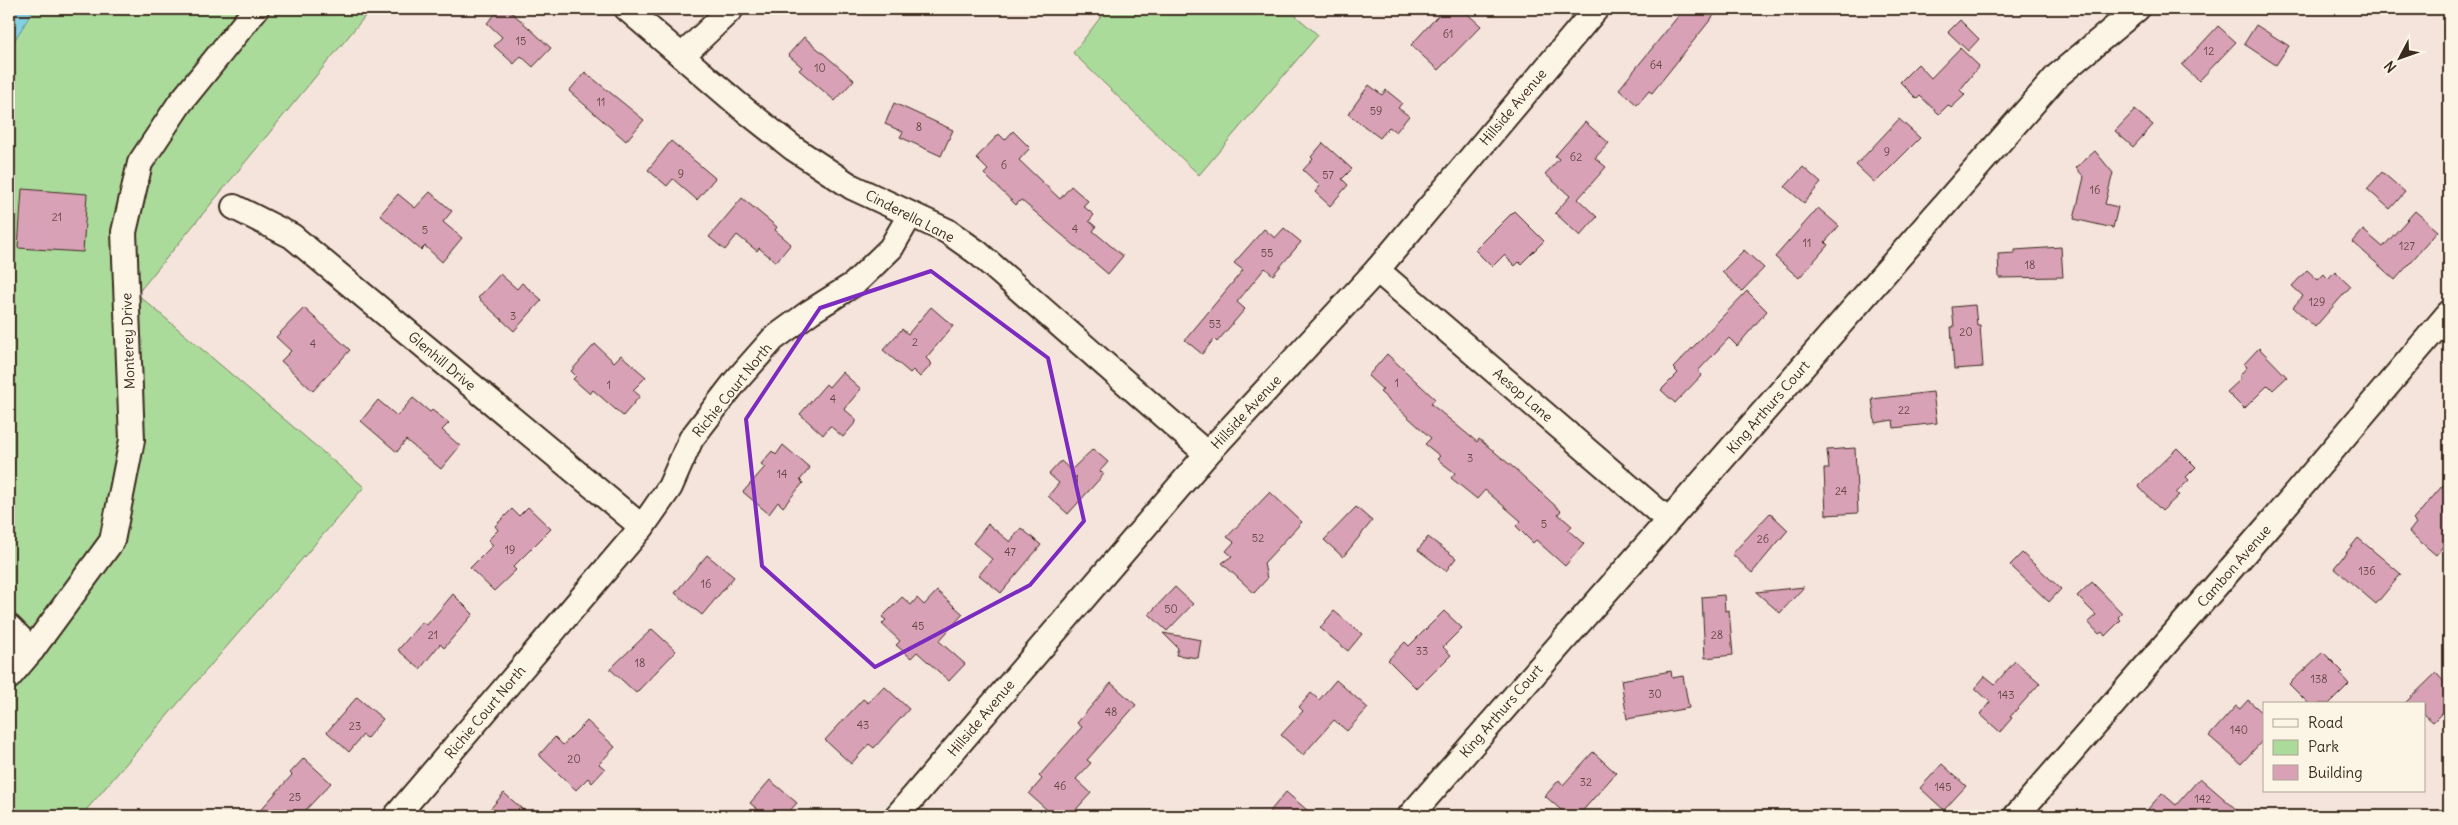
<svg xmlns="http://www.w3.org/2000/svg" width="2458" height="825" viewBox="0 0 2458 825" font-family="Delius,sans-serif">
	<rect width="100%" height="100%" fill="#f5e4dc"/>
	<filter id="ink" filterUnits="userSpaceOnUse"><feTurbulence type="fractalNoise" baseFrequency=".02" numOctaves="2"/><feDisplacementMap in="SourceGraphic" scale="10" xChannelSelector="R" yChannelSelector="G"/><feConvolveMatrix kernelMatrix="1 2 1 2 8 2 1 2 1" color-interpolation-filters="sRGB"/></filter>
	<g filter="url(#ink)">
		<g fill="#abdb9b" stroke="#73825c">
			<path d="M9,9H371L137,294L364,487L81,816H9Z"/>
			<path d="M1107,9H1288L1318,35L1199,175L1073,53Z"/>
		</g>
		<path fill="#82d0e1" stroke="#668e93" d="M9,9H34L9,49Z"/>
		<g fill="#d8a1b6" stroke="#3b2a1e">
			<path d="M500,9H508L551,48L533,67L521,56L514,64L494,46L502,37L487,23Z"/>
			<path d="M1444,9H1462L1481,26L1438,70L1411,45Z"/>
			<path d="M1684,9H1719L1652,93L1649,91L1637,105L1619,89Z"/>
			<path d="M1960,20L1979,39L1968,51L1948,32Z"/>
			<path d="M2256,25L2289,46L2276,65L2244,44Z"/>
			<path d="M2218,26L2236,42L2199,81L2182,65Z"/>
			<path d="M804,37L854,80L835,101L799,70L802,67L788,55Z"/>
			<path d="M1960,48L1979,66L1960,90L1965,95L1951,108L1948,105L1939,114L1920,96L1917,99L1900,82L1918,64L1931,78Z"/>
			<path d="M585,72L644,120L626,141L569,91Z"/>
			<path d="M1369,85L1382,95L1386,90L1402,103L1398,108L1409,116L1396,132L1389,127L1380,138L1348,114Z"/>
			<path d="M894,103L953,130L941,156L900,137L903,132L885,124Z"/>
			<path d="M2135,110L2153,125L2133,147L2115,131Z"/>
			<path d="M1899,119L1920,138L1875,183L1856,165Z"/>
			<path d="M1585,122L1609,143L1595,158L1606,167L1578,199L1597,217L1580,236L1555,213L1570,196L1545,174L1559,159L1555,156Z"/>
			<path d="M1013,131L1030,148L1019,160L1060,199L1071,186L1088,201L1083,206L1094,215L1089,221L1096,227L1093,231L1123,256L1108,274L1021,200L1016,205L984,174L988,170L976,158L999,134L1005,140Z"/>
			<path d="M671,141L715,178L697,200L673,179L667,186L648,170Z"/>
			<path d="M1323,143L1352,169L1342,179L1348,185L1330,206L1315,192L1320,186L1303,170L1313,159L1311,157Z"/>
			<path d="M2095,151L2113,173L2105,204L2118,207L2113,228L2074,219L2084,177L2076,168Z"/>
			<path d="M1803,167L1821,183L1804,203L1785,187Z"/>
			<path d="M2382,172L2405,192L2390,209L2367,189Z"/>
			<path d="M22,189L87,194L83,252L18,248Z"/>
			<path d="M430,192L452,211L443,222L462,238L442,262L425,246L421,250L380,215L398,194L415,208Z"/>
			<path d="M742,198L777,227L775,230L791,244L776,262L759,248L757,251L737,235L725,250L709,237Z"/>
			<path d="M1818,208L1839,226L1825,242L1828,245L1799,278L1775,257Z"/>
			<path d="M1514,211L1544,241L1521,264L1519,262L1515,266L1504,255L1492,267L1475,250Z"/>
			<path d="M2415,211L2438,231L2395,280L2353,242L2363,230L2383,247Z"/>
			<path d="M1284,228L1301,242L1273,275L1265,268L1237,302L1245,309L1217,342L1214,339L1202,354L1185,340L1243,270L1234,263L1264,229L1275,238Z"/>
			<path d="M2061,247L2063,277L1999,278L1998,254L2015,253V250Z"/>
			<path d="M1744,250L1764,268L1742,291L1722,272Z"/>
			<path d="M2307,270L2318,280L2324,274L2328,279L2335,271L2351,286L2315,327L2293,307L2303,296L2292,286Z"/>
			<path d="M500,274L517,289L522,283L542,300L514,331L478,298Z"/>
			<path d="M1747,291L1767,311L1737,346L1729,338L1698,371L1702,375L1675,403L1661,390L1678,373L1673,368Z"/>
			<path d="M1975,305L1977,325H1980L1983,367L1954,369L1951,327H1954L1952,307Z"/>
			<path d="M931,307L953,326L926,358L932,364L920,377L913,370L910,373L883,350L902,329L908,334Z"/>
			<path d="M304,308L350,350L313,391L281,361L291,351L276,337Z"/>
			<path d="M595,344L614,362L621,355L646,377L633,390L640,396L623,416L593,390L590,394L573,379L576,376L571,371Z"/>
			<path d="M2259,348L2287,377L2273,390L2268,385L2244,409L2227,392L2240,380V375L2247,367L2244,364Z"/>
			<path d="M1387,354L1435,399L1431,404L1477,442L1479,439L1514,468L1561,511L1558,514L1572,526L1568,530L1584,544L1565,566L1536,540L1533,543L1516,526L1521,521L1485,490L1477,499L1451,478L1455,473L1437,459L1440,456L1425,444L1431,438L1380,392L1383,390L1368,376Z"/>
			<path d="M842,372L861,389L844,409L856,419V422L843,437L830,426L823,435L800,414L826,384L829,387Z"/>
			<path d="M1933,392L1937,423L1894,428L1893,420L1875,423L1872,399Z"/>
			<path d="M413,398L430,412L432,410L449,423L442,430L460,446L441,469L406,440L397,452L361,421L378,400L397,416Z"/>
			<path d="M783,445L810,468L800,480L803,483L783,507L778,502L769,514L743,492L765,467L761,464L772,451L776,455Z"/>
			<path d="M1855,448L1858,513L1826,515L1824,469H1829L1827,450Z"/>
			<path d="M2177,448L2196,467L2186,477L2189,480L2176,493L2179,495L2162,511L2138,486Z"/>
			<path d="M1093,449L1108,462L1100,471L1104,474L1068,514L1048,496L1059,483L1049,474L1061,461L1071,470Z"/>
			<path d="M2449,478V539L2436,555L2409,532L2416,523L2413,520Z"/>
			<path d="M1270,492L1302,522L1264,563L1267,579L1254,593L1222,563L1232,556L1226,551L1234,542L1227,537Z"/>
			<path d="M528,507L551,529L513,567L516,570L494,591L470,568L493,545L488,540L498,530L495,526L512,509L519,516Z"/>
			<path d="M1356,507L1372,521L1343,557L1324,540Z"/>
			<path d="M1770,513L1788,530L1752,573L1732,554Z"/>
			<path d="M988,524L1010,542L1021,528L1041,545L1001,593L979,575L992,559L973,543Z"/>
			<path d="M1428,537L1456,558L1446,571L1418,550Z"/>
			<path d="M2358,538L2401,574L2376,604L2334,568Z"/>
			<path d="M2022,553L2061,589L2049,602L2010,565Z"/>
			<path d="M707,555L734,577L702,615L675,593Z"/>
			<path d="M2092,582L2122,613L2118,617L2121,620L2105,636L2102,632L2099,634L2088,622L2096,615L2077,596Z"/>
			<path d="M1175,587L1193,604L1167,631L1149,614Z"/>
			<path d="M1804,587L1780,613L1756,592Z"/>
			<path d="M937,591L963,614L939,641L965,664L949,681L917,652L911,658L896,645L900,641L882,624L886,620L882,617L902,597L911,605L917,598L924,605Z"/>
			<path d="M453,594L473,614L444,648L440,644L420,669L398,650L422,622L427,625Z"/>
			<path d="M1724,595L1725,611L1729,610L1733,655L1705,658L1702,597Z"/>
			<path d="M1334,611L1362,634L1348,651L1320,628Z"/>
			<path d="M1444,611L1462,628L1443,647L1451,655L1417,689L1388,660L1405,642L1409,646Z"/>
			<path d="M652,629L676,651L636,693L610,669Z"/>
			<path d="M1163,633L1201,640L1198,658L1176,655L1178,648Z"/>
			<path d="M2323,652L2343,672L2340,674L2349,684L2329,704H2309L2289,684Z"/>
			<path d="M2015,661L2040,683L2010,717L2012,718L2000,732L1980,714L1990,702L1975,688L1985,676L1995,684Z"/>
			<path d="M1671,671L1672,678L1683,676L1689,708L1627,719L1621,680Z"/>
			<path d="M2436,673L2449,687V706L2433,722L2424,714V704H2404Z"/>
			<path d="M1336,680L1368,708L1347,731L1334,720L1303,755L1281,735L1303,711L1299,707L1311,693L1319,700Z"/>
			<path d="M1111,683L1136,705L1087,760L1091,763L1076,779L1091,793L1070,816H1054L1029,794L1042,779L1039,776L1082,727L1077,723Z"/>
			<path d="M884,686L909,709L874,748L869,744L851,764L825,740L863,699L868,703Z"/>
			<path d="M357,697L383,719L367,738L363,735L349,752L327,732Z"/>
			<path d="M2248,700L2264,714V739L2241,764L2209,736L2236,706L2240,709Z"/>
			<path d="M587,721L615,747L599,764L605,769L592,783L588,778L576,790L539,755L555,737L563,745Z"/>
			<path d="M1593,752L1616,773L1578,816H1568L1545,796L1559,780L1563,785Z"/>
			<path d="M304,758L331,783L300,816H255L292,775L290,773Z"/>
			<path d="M1942,764L1966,786L1944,810L1920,788Z"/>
			<path d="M2200,778L2244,816H2157L2148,809L2162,793L2176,805Z"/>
			<path d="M770,780L797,803L785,816H765L750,803Z"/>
			<path d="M1286,792L1314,816H1266Z"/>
			<path d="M504,793L530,816H484Z"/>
		</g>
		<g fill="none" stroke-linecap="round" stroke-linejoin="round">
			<g stroke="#3b2a1e" stroke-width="28">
				<g id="minor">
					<path d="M627,9L740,106L793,148L852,187L947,231L978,253L1207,454"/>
					<path d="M682,56L731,9"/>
					<path d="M234,207L292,236L642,527"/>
					<path d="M1377,270L1668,520"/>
					<path d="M9,627L32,650"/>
					<path d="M9,677L32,650L112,541L132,440L124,232L140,163L180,103L256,9"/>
					<path d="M396,816L642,527L670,487L691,439L735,382L773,339L810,312L854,284L891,248L910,215"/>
					<path d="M897,816L1207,454L1377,270L1596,9"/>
					<path d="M1410,816L2057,76L2137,9"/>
					<path d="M2016,816L2268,526L2449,313"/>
				</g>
			</g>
			<use href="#minor" stroke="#fcf5e5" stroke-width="24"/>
		</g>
	</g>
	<path fill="none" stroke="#7b2cbf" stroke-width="4" stroke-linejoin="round" d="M931,271L1048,358L1084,521L1030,585L875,667L762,566L746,419L820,308Z"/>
	<g text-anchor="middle" stroke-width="4" stroke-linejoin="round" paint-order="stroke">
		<g font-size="11" fill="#624844">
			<text x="1448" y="38">61</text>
			<text x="521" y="45">15</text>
			<text x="2209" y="55">12</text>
			<text x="1656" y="69">64</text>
			<text x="820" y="72">10</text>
			<text x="601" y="106">11</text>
			<text x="1376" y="115">59</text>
			<text x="919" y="131">8</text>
			<text x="1887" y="156">9</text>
			<text x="1576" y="161">62</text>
			<text x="1004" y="169">6</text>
			<text x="681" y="178">9</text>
			<text x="1328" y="179">57</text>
			<text x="2095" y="194">16</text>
			<text x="57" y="221">21</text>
			<text x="1075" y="233">4</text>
			<text x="425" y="234">5</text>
			<text x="1807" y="247">11</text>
			<text x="2407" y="250">127</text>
			<text x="1267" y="257">55</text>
			<text x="2030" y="269">18</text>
			<text x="2317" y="306">129</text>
			<text x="513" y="320">3</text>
			<text x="1215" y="328">53</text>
			<text x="1966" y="336">20</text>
			<text x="915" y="346">2</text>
			<text x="313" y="348">4</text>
			<text x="1397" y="387">1</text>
			<text x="609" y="389">1</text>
			<text x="833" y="403">4</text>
			<text x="1904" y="414">22</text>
			<text x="1470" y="462">3</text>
			<text x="782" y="478">14</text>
			<text x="1077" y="483">1</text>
			<text x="1841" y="495">24</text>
			<text x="1544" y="528">5</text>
			<text x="1258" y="542">52</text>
			<text x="1763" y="543">26</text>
			<text x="510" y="554">19</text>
			<text x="1010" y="556">47</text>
			<text x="2367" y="575">136</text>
			<text x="706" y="588">16</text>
			<text x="1171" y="613">50</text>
			<text x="918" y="630">45</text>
			<text x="433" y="639">21</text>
			<text x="1717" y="639">28</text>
			<text x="1422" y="655">33</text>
			<text x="640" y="667">18</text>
			<text x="2319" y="683">138</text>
			<text x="1655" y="698">30</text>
			<text x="2006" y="699">143</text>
			<text x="1111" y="716">48</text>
			<text x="863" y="729">43</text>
			<text x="355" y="730">23</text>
			<text x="2239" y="734">140</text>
			<text x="574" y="763">20</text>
			<text x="1586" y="786">32</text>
			<text x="1060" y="790">46</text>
			<text x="1943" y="791">145</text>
			<text x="295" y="801">25</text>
			<text x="2203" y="803">142</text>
		</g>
		<g font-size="14" fill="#3b2a1e" stroke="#fcf5e5">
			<text transform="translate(1513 107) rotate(-50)" y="5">Hillside Avenue</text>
			<text transform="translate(910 216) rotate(27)" y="5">Cinderella Lane</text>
			<text transform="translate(128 341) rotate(-92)" y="5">Monterey Drive</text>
			<text transform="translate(442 361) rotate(40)" y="5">Glenhill Drive</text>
			<text transform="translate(732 390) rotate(-51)" y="5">Richie Court North</text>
			<text transform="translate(1523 395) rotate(41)" y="5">Aesop Lane</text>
			<text transform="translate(1768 407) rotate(-49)" y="5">King Arthurs Court</text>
			<text transform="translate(1246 412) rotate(-47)" y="5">Hillside Avenue</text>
			<text transform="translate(2234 566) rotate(-49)" y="5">Cambon Avenue</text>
			<text transform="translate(1501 711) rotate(-49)" y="5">King Arthurs Court</text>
			<text transform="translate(485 712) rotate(-50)" y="5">Richie Court North</text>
			<text transform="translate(981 718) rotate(-50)" y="5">Hillside Avenue</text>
		</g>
	</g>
	<rect width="2458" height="825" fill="none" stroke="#fcf5e5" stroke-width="30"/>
	<rect x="15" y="15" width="2428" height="795" fill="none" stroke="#3b2a1e" stroke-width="2" filter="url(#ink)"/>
	<rect x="2263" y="702" width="162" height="90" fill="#fcf5e5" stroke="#afa495"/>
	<rect x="2273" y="719" width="25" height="8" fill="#fcf5e5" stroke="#afa495"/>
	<text x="2308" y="728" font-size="15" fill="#3b2a1e">Road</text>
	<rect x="2273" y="740" width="25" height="15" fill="#abdb9b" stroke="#afa495"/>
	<text x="2308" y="752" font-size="15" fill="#3b2a1e">Park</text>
	<rect x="2273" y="765" width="25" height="15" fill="#d8a1b6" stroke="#afa495"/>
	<text x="2308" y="778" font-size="15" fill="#3b2a1e">Building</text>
	<g transform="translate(2400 58) rotate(229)" stroke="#fcf5e5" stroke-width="4" paint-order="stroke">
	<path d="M0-4L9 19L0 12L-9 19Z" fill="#3b2a1e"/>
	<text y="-8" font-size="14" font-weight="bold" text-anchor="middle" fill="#3b2a1e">N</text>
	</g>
</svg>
